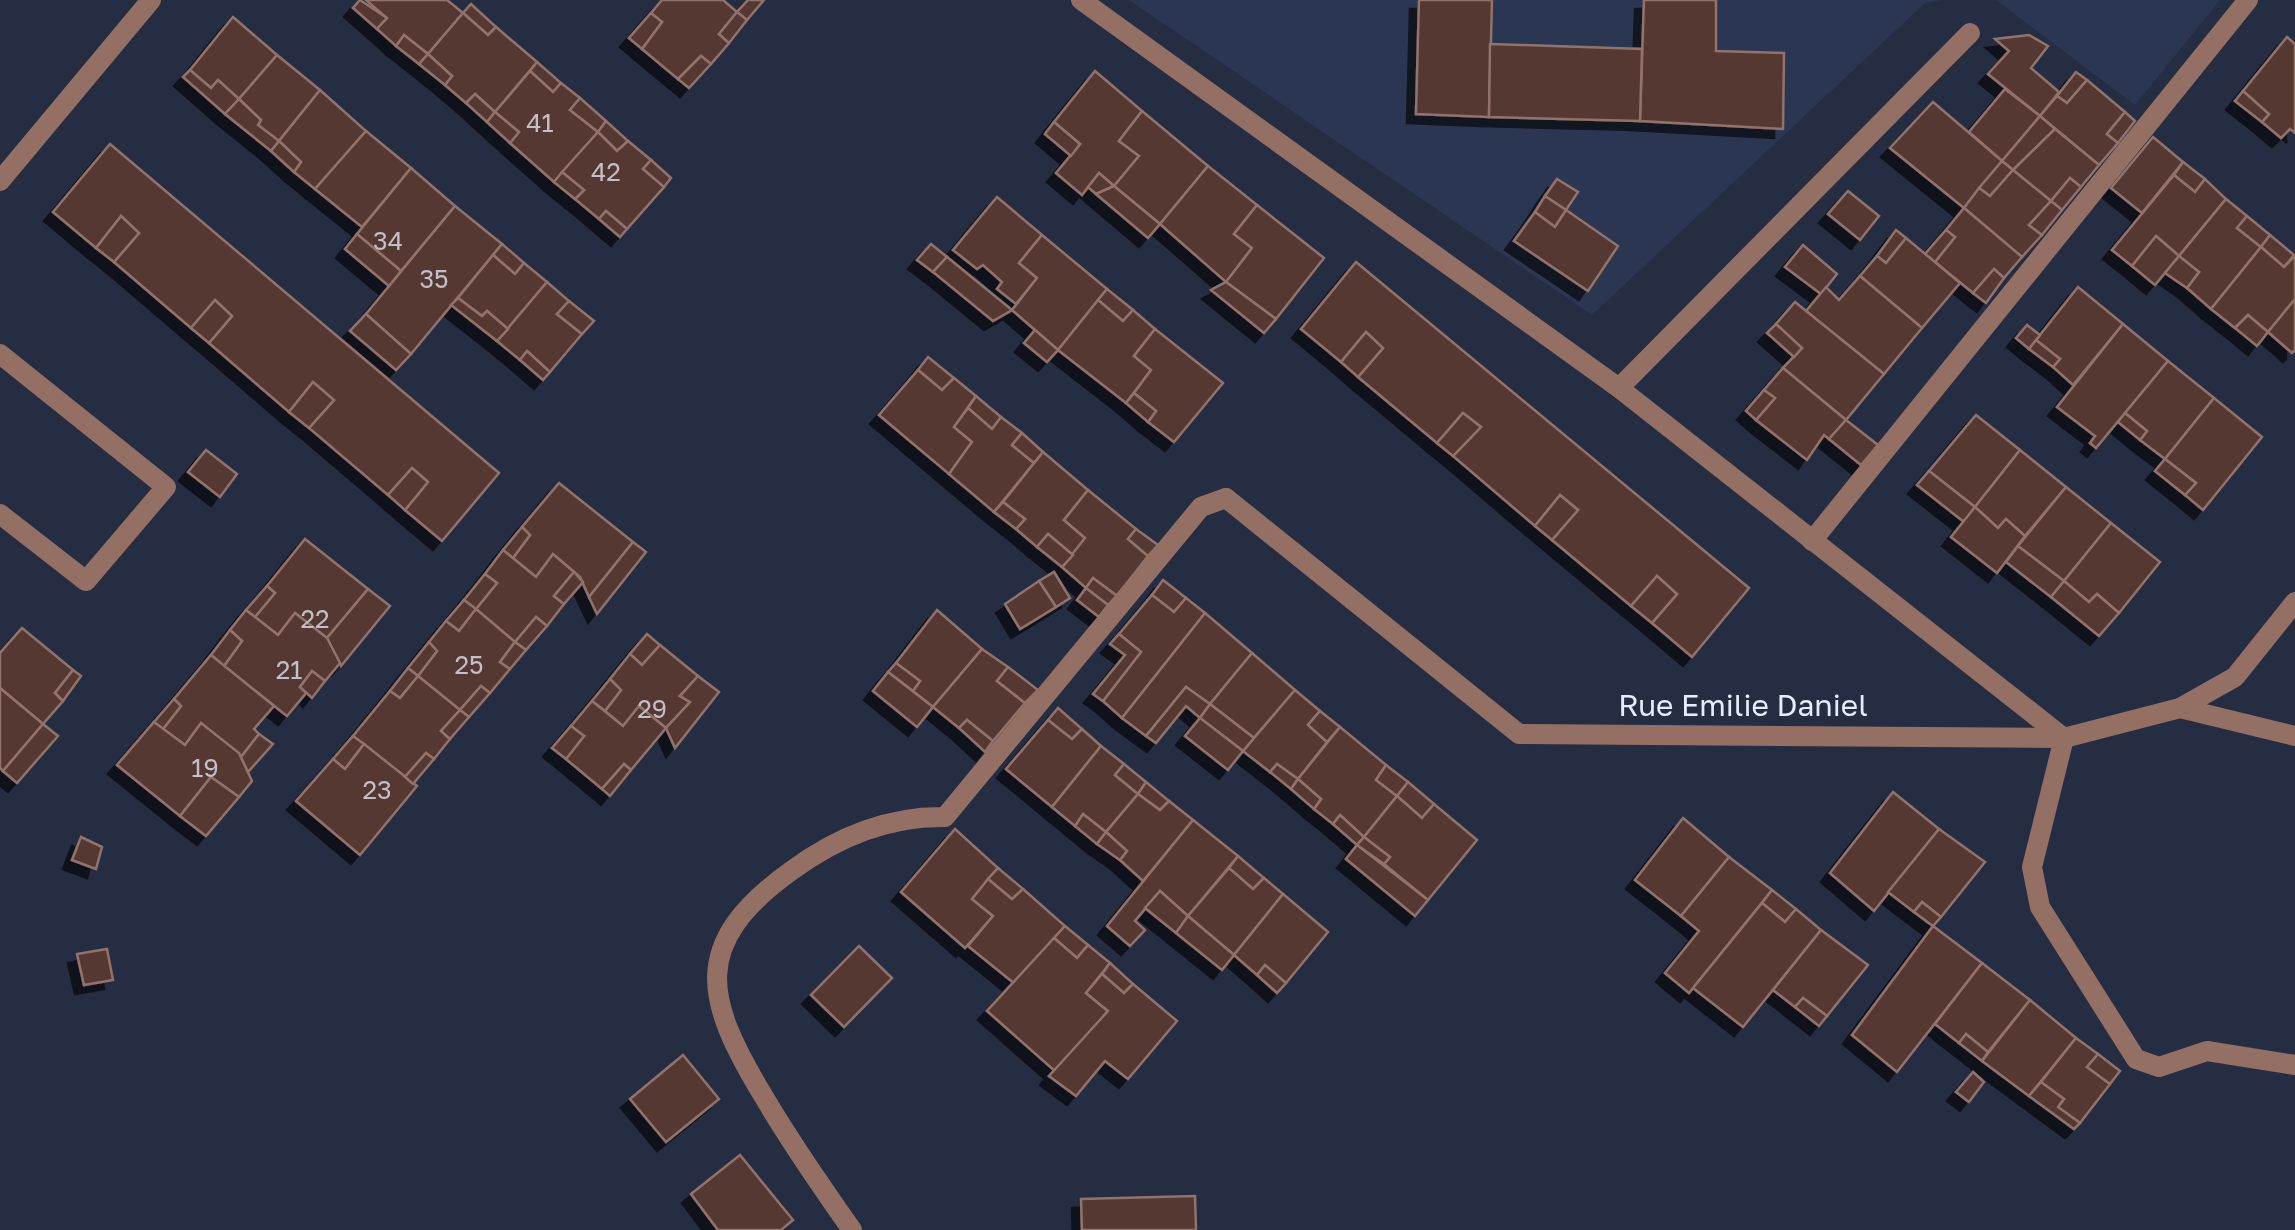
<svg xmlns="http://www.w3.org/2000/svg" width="2295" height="1230" viewBox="0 0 2295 1230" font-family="'Golos Text',sans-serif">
	<defs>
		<filter id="shadow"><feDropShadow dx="-9" dy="9" stdDeviation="0" flood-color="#0009"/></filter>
	</defs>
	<rect width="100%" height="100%" fill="#252d43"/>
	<g fill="#2b3652">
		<path d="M1129,0H1941L1925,3L1592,315Z"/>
		<path d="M1996,0H2220L2135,105Z"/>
	</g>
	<g fill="#543832" stroke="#92726b" stroke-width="2.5" filter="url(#shadow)">
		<path d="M360,0L387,18L377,29L353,8Z"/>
		<path d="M366,0H447L463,13L428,54L404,35L396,46L377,29L387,18Z"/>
		<path d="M662,0H723L737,12L719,34L729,43L711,64L701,56L678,79L642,49L662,22L651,13Z"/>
		<path d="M748,0H764L747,20L737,12Z"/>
		<path d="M1419,0H1492L1489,117L1416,114Z"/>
		<path d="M1644,0H1716V51L1784,53L1783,129L1640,121Z"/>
		<path d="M471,4L496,27L488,35L463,13Z"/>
		<path d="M737,12L747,20L729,43L719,34Z"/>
		<path d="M463,13L488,35L496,27L537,62L495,112L475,94L466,103L445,85L452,76L428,54Z"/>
		<path d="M651,13L662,22L642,49L629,38Z"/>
		<path d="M233,17L277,55L239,99L218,80L211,88L190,70Z"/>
		<path d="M404,35L428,54L419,64L396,46Z"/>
		<path d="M2029,35L2048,46L2031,68L2059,92L2040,116L1988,74L2009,51L1995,39Z"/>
		<path d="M2287,37L2295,44V133L2290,129L2281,138L2262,122L2269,114L2243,91Z"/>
		<path d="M1490,44L1642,49L1640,121L1489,117Z"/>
		<path d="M428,54L452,76L445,85L419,64Z"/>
		<path d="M277,55L320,90L279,141L258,125L261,120L239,99Z"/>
		<path d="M701,56L711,64L689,88L678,79Z"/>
		<path d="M537,62L561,83L553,92L530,71Z"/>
		<path d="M190,70L211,88L218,80L239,99L225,114L183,77Z"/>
		<path d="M530,71L553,92L561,83L580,98L570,110L598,132L554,182L510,143L519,132L495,112Z"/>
		<path d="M1095,71L1142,111L1119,141L1139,156L1114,186L1099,173L1082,195L1056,173L1080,144L1054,122Z"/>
		<path d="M2076,72L2087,80L2067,103L2057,96Z"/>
		<path d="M2087,80L2125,112L2107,134L2118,143L2099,165L2040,116L2057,96L2067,103Z"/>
		<path d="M2005,89L2040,116L2002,161L1969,132Z"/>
		<path d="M320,90L366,131L315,189L294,172L301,162L279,141Z"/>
		<path d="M2243,91L2269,114L2262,122L2235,101Z"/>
		<path d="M475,94L495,112L487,122L466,103Z"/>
		<path d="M580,98L606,121L598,132L570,110Z"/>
		<path d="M239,99L261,120L258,125L279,141L271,151L225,114Z"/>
		<path d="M1933,102L2002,161L1964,208L1890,148Z"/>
		<path d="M1142,111L1208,166L1160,224L1114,186L1139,156L1119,141Z"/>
		<path d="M495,112L519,132L510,143L487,122Z"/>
		<path d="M2125,112L2135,121L2118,143L2107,134Z"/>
		<path d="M2040,116L2055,129L2013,170L2002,161Z"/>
		<path d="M606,121L628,141L617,151L598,132Z"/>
		<path d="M1054,122L1080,144L1071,156L1045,134Z"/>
		<path d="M2055,129L2099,165L2081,187L2070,178L2051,201L2013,170Z"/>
		<path d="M366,131L411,168L362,227L315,189Z"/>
		<path d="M598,132L617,151L628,141L651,160L643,169L664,187L627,229L606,211L599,219L575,199L584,190L562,172Z"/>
		<path d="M2153,137L2183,162L2142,213L2111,188Z"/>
		<path d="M279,141L301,162L294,172L271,151Z"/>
		<path d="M110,144L499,473L442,541L405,510L428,482L412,468L388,495L309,428L334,400L313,382L289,412L209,343L232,316L215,300L191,328L114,262L139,233L121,216L96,248L53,212Z"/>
		<path d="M651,160L671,178L664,187L643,169Z"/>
		<path d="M2002,161L2013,170L1990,196L1979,188Z"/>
		<path d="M2183,162L2205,179L2195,192L2174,175Z"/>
		<path d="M1208,166L1257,205L1234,234L1252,248L1226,282L1160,224Z"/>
		<path d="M411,168L455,206L401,271L357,234Z"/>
		<path d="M2013,170L2051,201L2029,225L2042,235L2022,257L1964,208L1979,188L1990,196Z"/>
		<path d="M562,172L584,190L575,199L554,182Z"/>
		<path d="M1099,173L1114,186L1096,194L1088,187Z"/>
		<path d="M2174,175L2195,192L2205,179L2226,199L2179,256L2156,236L2132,266L2112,250Z"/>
		<path d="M2070,178L2081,187L2062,210L2051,201Z"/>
		<path d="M1557,179L1578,192L1566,210L1545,196Z"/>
		<path d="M1114,186L1160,224L1148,238L1096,194Z"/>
		<path d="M1848,191L1879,216L1860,240L1828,214Z"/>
		<path d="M1545,196L1566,210L1555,227L1535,212Z"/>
		<path d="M997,197L1042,235L1019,263L1037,278L1016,304L997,289L1002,282L983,265L977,269L953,250Z"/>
		<path d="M2226,199L2247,216L2237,228L2261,247L2211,309L2187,288L2199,272L2179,256Z"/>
		<path d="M2051,201L2062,210L2042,235L2029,225Z"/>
		<path d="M1257,205L1324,258L1276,319L1226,282L1252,248L1234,234Z"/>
		<path d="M455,206L502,244L411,354L366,314Z"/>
		<path d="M1964,208L2022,257L2004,278L1994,269L1973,293L1935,262L1955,237L1946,230Z"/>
		<path d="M1566,210L1618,246L1588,291L1514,241L1535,212L1555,227Z"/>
		<path d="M606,211L627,229L620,237L599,219Z"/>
		<path d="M121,216L139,233L114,262L96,248Z"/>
		<path d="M2247,216L2270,235L2261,247L2237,228Z"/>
		<path d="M1896,230L1906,238L1886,263L1877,256Z"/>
		<path d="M1946,230L1955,237L1935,262L1925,254Z"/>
		<path d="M357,234L401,271L389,286L345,249Z"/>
		<path d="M1042,235L1107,289L1058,350L1012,310L1037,278L1019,263Z"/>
		<path d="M2270,235L2294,255L2284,267L2261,247Z"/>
		<path d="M2156,236L2179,256L2155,285L2132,266Z"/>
		<path d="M1906,238L1960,283L1922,328L1860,276L1877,256L1886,263Z"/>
		<path d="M502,244L524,263L515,274L493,255Z"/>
		<path d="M931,244L947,257L933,272L917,260Z"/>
		<path d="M1803,245L1837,274L1821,294L1785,267Z"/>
		<path d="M2261,247L2284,267L2295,256V299L2268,332L2248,315L2235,328L2211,309Z"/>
		<path d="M493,255L515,274L524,263L547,282L508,329L487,311L482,316L458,298Z"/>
		<path d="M2179,256L2199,272L2187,288L2165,273Z"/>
		<path d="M947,257L1012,310L993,321L933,272Z"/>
		<path d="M1356,262L1749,588L1692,657L1652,623L1677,594L1657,576L1631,606L1552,540L1578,510L1560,495L1535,526L1453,456L1481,427L1463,413L1437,443L1358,377L1383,348L1366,332L1341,362L1301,329Z"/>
		<path d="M1994,269L2004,278L1986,303L1973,293Z"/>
		<path d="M1860,276L1922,328L1884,374L1806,311L1826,287L1839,300Z"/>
		<path d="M547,282L569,301L557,314L582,334L550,372L527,351L520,360L497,341Z"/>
		<path d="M1226,282L1276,319L1264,333L1211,290Z"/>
		<path d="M2078,287L2123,324L2073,385L2053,367L2060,359L2036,340Z"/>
		<path d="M1107,289L1133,310L1123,321L1098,300Z"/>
		<path d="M458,298L482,316L487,311L508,329L497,341L451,305Z"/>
		<path d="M2295,299V350L2292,353L2268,332Z"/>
		<path d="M215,300L232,316L209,343L191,328Z"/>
		<path d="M1098,300L1123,321L1133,310L1155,329L1134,356L1151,370L1126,403L1058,350Z"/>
		<path d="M569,301L594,321L582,334L557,314Z"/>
		<path d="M1795,302L1884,374L1846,420L1783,368L1802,348L1776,324Z"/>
		<path d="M366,314L411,354L396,370L350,331Z"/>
		<path d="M2248,315L2268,332L2257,346L2235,328Z"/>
		<path d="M1776,324L1802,348L1794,357L1767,333Z"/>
		<path d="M2123,324L2168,361L2096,448L2090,443L2095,436L2057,407Z"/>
		<path d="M2027,325L2040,335L2029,349L2016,338Z"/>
		<path d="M1155,329L1223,383L1174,442L1148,422L1156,411L1134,393L1151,370L1134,356Z"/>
		<path d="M1035,330L1058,350L1047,362L1024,343Z"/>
		<path d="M1366,332L1383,348L1358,377L1341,362Z"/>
		<path d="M2036,340L2060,359L2053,367L2029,349Z"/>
		<path d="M527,351L550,372L543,380L520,360Z"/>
		<path d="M928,357L954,378L942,390L918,370Z"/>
		<path d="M2168,361L2214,398L2165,459L2140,440L2147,431L2125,413Z"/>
		<path d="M1783,368L1846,420L1829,439L1824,435L1807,460L1756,420L1775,398L1764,390Z"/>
		<path d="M918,370L942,390L954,378L976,396L954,427L972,442L949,474L879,415Z"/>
		<path d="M313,382L334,400L309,428L289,412Z"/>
		<path d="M1764,390L1775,398L1756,420L1746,411Z"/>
		<path d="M1134,393L1156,411L1148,422L1126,403Z"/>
		<path d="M976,396L1001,417L992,429L968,408Z"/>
		<path d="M2214,398L2262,437L2203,510L2185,495L2196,483L2165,459Z"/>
		<path d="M968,408L992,429L1001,417L1022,433L1012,445L1034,463L994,512L949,474L972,442L954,427Z"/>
		<path d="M1463,413L1481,427L1453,456L1437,443Z"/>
		<path d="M2125,413L2147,431L2140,440L2118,422Z"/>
		<path d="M1976,415L2020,450L1975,507L1929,471Z"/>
		<path d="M1846,420L1878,445L1861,465L1829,439Z"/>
		<path d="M1022,433L1043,452L1034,463L1012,445Z"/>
		<path d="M206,450L237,474L220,497L188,472Z"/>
		<path d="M2020,450L2066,487L2025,536L2006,519L1998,528L1975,507Z"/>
		<path d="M1043,452L1088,490L1064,520L1085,538L1073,555L1048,534L1037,547L1016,529L1025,519L1003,502Z"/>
		<path d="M2165,459L2196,483L2185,495L2155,471Z"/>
		<path d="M412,468L428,482L405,510L388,495Z"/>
		<path d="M1929,471L1975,507L1964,522L1917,485Z"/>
		<path d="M559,483L633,542L589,597L580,577L553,554L536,577L513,558L530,535L522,527Z"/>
		<path d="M2066,487L2111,523L2064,581L2018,546Z"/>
		<path d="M1088,490L1136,529L1128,539L1148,556L1117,596L1093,578L1086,588L1062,567L1085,538L1064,520Z"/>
		<path d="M1560,495L1578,510L1552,540L1535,526Z"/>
		<path d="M1003,502L1025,519L1016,529L994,512Z"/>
		<path d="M1975,507L1998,528L2006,519L2025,536L1997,573L1951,537Z"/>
		<path d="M2111,523L2160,562L2119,613L2097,594L2089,602L2064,581Z"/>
		<path d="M522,527L530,535L513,558L503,550Z"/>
		<path d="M1136,529L1158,545L1148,556L1128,539Z"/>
		<path d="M1048,534L1073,555L1062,567L1037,547Z"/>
		<path d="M305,539L368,589L327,638L295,613L278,635L255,617L275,593L267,586Z"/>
		<path d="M633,542L646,552L597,614L589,597Z"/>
		<path d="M2018,546L2064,581L2051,597L2006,562Z"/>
		<path d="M503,550L536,577L553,554L574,572L554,596L564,604L547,626L536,617L515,642L476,609L497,583L485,574Z"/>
		<path d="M574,572L583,582L564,604L554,596Z"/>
		<path d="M1054,572L1070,598L1056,607L1039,581Z"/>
		<path d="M485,574L497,583L476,609L464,600Z"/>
		<path d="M1657,576L1677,594L1652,623L1631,606Z"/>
		<path d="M1093,578L1117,596L1108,605L1086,588Z"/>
		<path d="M1163,580L1186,598L1174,612L1152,595Z"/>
		<path d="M1039,581L1056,607L1020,629L1005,604Z"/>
		<path d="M2064,581L2089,602L2097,594L2119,613L2099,636L2051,597Z"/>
		<path d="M267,586L275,593L255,617L246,610Z"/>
		<path d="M1086,588L1108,605L1099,617L1077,600Z"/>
		<path d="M368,589L390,606L341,666L327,638Z"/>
		<path d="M1152,595L1174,612L1186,598L1205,613L1122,718L1103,701L1141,652L1119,634Z"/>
		<path d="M464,600L476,609L459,631L446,621Z"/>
		<path d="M476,609L515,642L500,662L510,669L490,693L481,686L460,710L418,676L437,651L429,642L446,621L459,631Z"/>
		<path d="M246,610L278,635L295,613L327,638L340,663L325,681L312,671L300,687L306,693L287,716L224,666L242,641L230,630Z"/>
		<path d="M937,610L982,649L933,707L913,691L920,681L896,663Z"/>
		<path d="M1205,613L1252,653L1210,704L1186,687L1146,736L1122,718Z"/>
		<path d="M536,617L547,626L526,650L515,642Z"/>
		<path d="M22,628L73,670L55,693L63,701L43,724L0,688V653Z"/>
		<path d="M230,630L242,641L224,666L211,655Z"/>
		<path d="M647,634L660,645L642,665L630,654Z"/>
		<path d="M1119,634L1141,652L1103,701L1093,694L1125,655L1110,644Z"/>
		<path d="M429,642L437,651L418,676L408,668Z"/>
		<path d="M515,642L526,650L510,669L500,662Z"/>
		<path d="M660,645L698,676L680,696L690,702L666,728L639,706L623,726L605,711L621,690L610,679L630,654L642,665Z"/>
		<path d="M982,649L1008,667L997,681L1025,703L993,741L967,720L959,728L933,707Z"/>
		<path d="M1252,653L1295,690L1254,738L1210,704Z"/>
		<path d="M211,655L274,706L254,729L259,734L241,757L201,723L185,745L163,729L181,706L174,699Z"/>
		<path d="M896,663L920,681L913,691L888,672Z"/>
		<path d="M1008,667L1038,690L1025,703L997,681Z"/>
		<path d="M408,668L418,676L400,698L390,691Z"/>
		<path d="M73,670L81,676L63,701L55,693Z"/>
		<path d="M312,671L325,681L312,698L300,687Z"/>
		<path d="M888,672L933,707L917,727L873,691Z"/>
		<path d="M418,676L460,710L441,731L450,739L434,759L426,753L405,777L353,736L390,691L400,698Z"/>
		<path d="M698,676L719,692L675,748L666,728L690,702L680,696Z"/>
		<path d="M610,679L621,690L605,711L592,701Z"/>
		<path d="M481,686L490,693L469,717L460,710Z"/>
		<path d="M1186,687L1210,704L1200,718L1186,706L1156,743L1146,736Z"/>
		<path d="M0,688L43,724L3,771L0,768Z"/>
		<path d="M1295,690L1320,711L1308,725L1327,742L1298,779L1277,764L1270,772L1243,751Z"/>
		<path d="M174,699L181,706L163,729L154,722Z"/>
		<path d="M592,701L623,726L639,706L666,728L631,770L624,764L602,789L566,759L584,736L571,726Z"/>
		<path d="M1210,704L1254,738L1243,751L1200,718Z"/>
		<path d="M1058,708L1082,729L1072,739L1048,720Z"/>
		<path d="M460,710L469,717L450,739L441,731Z"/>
		<path d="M1320,711L1340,727L1327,742L1308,725Z"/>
		<path d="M1200,718L1243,751L1228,770L1185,736Z"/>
		<path d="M967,720L993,741L985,752L959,728Z"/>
		<path d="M1048,720L1072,739L1082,729L1101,746L1052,807L1006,769Z"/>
		<path d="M154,722L185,745L201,723L239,753L252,781L239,797L211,777L180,816L117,765Z"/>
		<path d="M43,724L58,736L17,783L3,771Z"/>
		<path d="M571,726L584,736L566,759L552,748Z"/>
		<path d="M1340,727L1386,765L1376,780L1397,796L1364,837L1340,815L1333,824L1314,809L1321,799L1298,779Z"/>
		<path d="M259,734L273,744L248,772L241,757Z"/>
		<path d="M353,736L364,744L345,769L333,759Z"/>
		<path d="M364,744L417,786L360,855L296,801L333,759L345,769Z"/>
		<path d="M1101,746L1124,764L1115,775L1138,794L1106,832L1083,814L1075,826L1052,807Z"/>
		<path d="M426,753L434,759L413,784L405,777Z"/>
		<path d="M624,764L631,770L610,796L602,789Z"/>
		<path d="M1124,764L1146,782L1138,794L1115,775Z"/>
		<path d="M1277,764L1298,779L1291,789L1270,772Z"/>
		<path d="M1386,765L1408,782L1397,796L1376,780Z"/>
		<path d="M211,777L239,797L206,836L180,816Z"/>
		<path d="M1298,779L1321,799L1314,809L1291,789Z"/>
		<path d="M1146,782L1169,801L1160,810L1138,794Z"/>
		<path d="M1408,782L1434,804L1422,818L1397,796Z"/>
		<path d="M1893,792L1939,829L1874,911L1830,873Z"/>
		<path d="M1138,794L1160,810L1169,801L1193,820L1143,881L1120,860L1127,851L1106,832Z"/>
		<path d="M1397,796L1422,818L1434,804L1477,840L1428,900L1384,864L1390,857L1364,837Z"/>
		<path d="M1083,814L1106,832L1097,844L1075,826Z"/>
		<path d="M1340,815L1364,837L1357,845L1333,824Z"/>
		<path d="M1683,818L1729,857L1681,916L1635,880Z"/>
		<path d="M1193,820L1238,856L1188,916L1160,891L1135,921L1145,930L1130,946L1107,926Z"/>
		<path d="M955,829L998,868L972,899L993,916L965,948L901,892Z"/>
		<path d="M1939,829L1985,862L1941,917L1922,902L1914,912L1888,892Z"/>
		<path d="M1106,832L1127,851L1120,860L1097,844Z"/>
		<path d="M81,837L102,847L96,869L72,860Z"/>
		<path d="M1364,837L1390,857L1384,864L1357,845Z"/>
		<path d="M1357,845L1428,900L1415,916L1346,859Z"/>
		<path d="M1238,856L1264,878L1253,889L1229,868Z"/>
		<path d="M1729,857L1772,890L1689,993L1665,973L1699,931L1681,916Z"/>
		<path d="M998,868L1023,889L1012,899L988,879Z"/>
		<path d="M1229,868L1253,889L1264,878L1283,894L1234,955L1188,916Z"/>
		<path d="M988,879L1012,899L1023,889L1065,926L1015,984L968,946L993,916L972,899Z"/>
		<path d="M1772,890L1796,909L1785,922L1762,903Z"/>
		<path d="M1160,891L1188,916L1176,933L1145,908Z"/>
		<path d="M1283,894L1328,932L1286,983L1265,965L1257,975L1234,955Z"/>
		<path d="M1922,902L1941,917L1933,926L1914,912Z"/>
		<path d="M1762,903L1785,922L1796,909L1821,930L1743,1027L1693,988Z"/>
		<path d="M1188,916L1234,955L1222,970L1176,933Z"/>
		<path d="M1065,926L1088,945L1077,958L1054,938Z"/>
		<path d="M1933,926L1982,963L1897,1072L1852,1035Z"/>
		<path d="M1821,930L1868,965L1827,1016L1803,998L1795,1007L1773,990Z"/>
		<path d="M1054,938L1077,958L1088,945L1110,963L1086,993L1108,1011L1056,1072L987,1011Z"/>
		<path d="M859,946L892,978L844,1027L811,995Z"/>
		<path d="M107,949L113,980L84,985L77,954Z"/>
		<path d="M1110,963L1133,984L1124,993L1102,974Z"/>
		<path d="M1982,963L2030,1000L1988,1052L1966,1034L1959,1043L1935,1024Z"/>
		<path d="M1265,965L1286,983L1277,993L1257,975Z"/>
		<path d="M1102,974L1124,993L1133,984L1177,1021L1128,1079L1105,1061L1076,1096L1049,1076L1108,1011L1086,993Z"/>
		<path d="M1803,998L1827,1016L1819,1026L1795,1007Z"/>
		<path d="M2030,1000L2076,1038L2029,1096L1982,1061Z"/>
		<path d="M1966,1034L1988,1052L1982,1061L1959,1043Z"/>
		<path d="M2076,1038L2098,1054L2087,1067L2110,1084L2080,1123L2058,1107L2064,1099L2041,1082Z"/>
		<path d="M2098,1054L2120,1071L2110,1084L2087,1067Z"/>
		<path d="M683,1055L719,1099L666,1142L630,1099Z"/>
		<path d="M1973,1072L1984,1082L1969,1102L1956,1092Z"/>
		<path d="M2041,1082L2064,1099L2058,1107L2080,1123L2074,1129L2029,1096Z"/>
		<path d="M740,1155L793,1220L781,1230H718L691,1194Z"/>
		<path d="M1195,1196L1196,1230H1082L1081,1199Z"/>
	</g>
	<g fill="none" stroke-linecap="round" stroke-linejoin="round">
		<g stroke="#947064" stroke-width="20">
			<path d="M1081,0L1619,388L2064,738"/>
			<path d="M0,354L166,487L86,581L0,514"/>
			<path d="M1619,388L1970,33"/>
			<path d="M1812,541L2248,0"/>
			<path d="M2180,708L2295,736"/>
			<path d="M852,1230C821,1186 791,1143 764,1097C706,1001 688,945 791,871C837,837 887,816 945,817L1201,507L1226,498"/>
		</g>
		<g stroke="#947064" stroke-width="20">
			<path d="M0,181L151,0"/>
			<path d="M1226,498L1519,734L2064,738L2180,708L2235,677L2295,602"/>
			<path d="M2064,738L2032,867L2040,907L2136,1059L2159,1067L2207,1051L2295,1065"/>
		</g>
	</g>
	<g text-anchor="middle" stroke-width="10" stroke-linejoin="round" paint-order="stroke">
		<g font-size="25" fill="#c2bfc9">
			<text x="540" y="132">41</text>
			<text x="606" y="181">42</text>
			<text x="388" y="250">34</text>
			<text x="434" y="288">35</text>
			<text x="315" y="628">22</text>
			<text x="469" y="674">25</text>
			<text x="289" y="679">21</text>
			<text x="652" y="718">29</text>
			<text x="205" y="777">19</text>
			<text x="377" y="799">23</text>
		</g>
		<g font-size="30" fill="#e6ecfb" stroke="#252d43">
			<text x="1743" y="716">Rue Emilie Daniel</text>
		</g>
	</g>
</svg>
